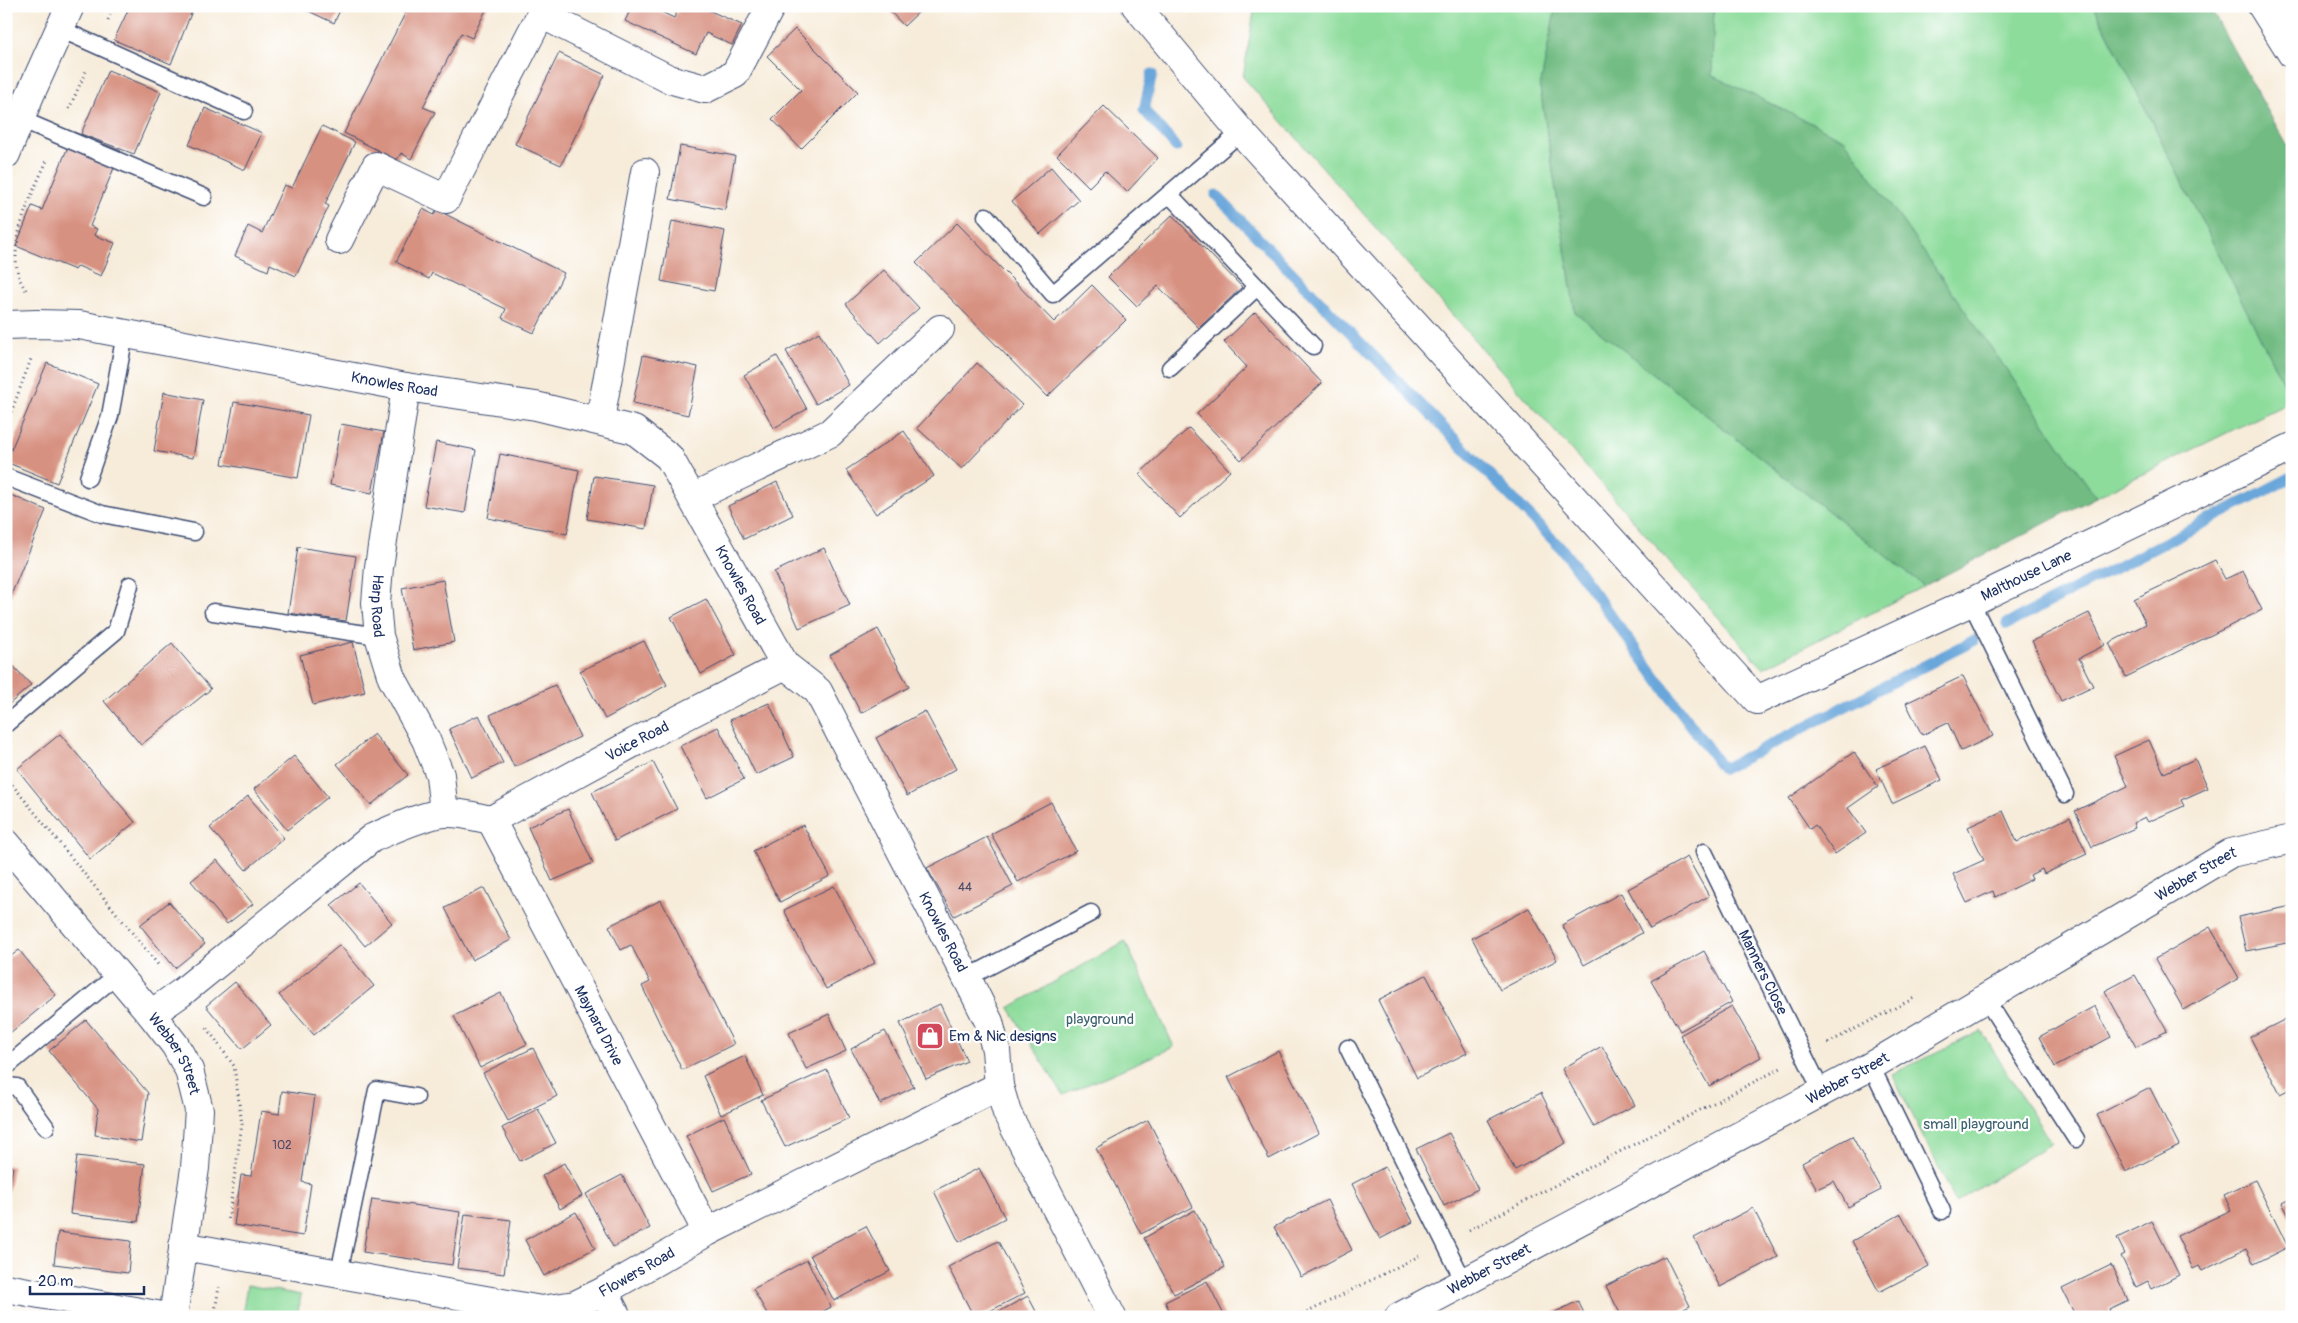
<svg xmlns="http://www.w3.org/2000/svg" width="2298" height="1323" viewBox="0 0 2298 1323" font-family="Pangolin,sans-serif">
	<rect width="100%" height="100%" fill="#fff"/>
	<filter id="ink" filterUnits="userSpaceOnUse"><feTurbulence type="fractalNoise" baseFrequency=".02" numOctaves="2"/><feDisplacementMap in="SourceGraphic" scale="10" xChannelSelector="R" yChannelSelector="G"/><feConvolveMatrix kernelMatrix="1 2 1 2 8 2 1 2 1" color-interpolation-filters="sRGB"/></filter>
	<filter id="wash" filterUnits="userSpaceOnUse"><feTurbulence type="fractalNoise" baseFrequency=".0096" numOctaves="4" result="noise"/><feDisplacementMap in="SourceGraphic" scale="20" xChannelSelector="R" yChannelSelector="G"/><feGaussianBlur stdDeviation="1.12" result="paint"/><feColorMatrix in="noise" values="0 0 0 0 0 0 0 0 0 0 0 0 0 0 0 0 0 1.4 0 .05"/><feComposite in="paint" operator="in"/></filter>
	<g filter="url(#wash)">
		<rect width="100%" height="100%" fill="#f7ecda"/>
		<g fill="#8ddc9b" stroke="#54867c">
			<path d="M1255,6H1556L1540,88L1575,312L1924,586L1763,668L1243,77Z"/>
			<path d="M1714,6H2094L2292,401L2096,497L1845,140L1711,75Z"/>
			<path d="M1125,941L1174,1047L1063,1095L1009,1008Z"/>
			<path d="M1981,1031L2051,1143L1956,1202L1892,1074Z"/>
			<path d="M247,1285L301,1295L297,1317H242Z"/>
		</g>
		<g fill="#72bc83" stroke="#467670">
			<path d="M1556,6H1714L1712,75L1845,140L2096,497L1924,586L1575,312L1540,88Z"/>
			<path d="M2094,6H2209L2292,154V401Z"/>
		</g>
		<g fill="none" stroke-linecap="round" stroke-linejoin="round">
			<g stroke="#69a6da" stroke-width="11">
				<path d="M1152,74L1144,110L1176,147"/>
				<path d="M1216,195L1562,549L1723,769L1973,641"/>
				<path d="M2007,624L2292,477"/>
			</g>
		</g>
		<g id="blocks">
			<g fill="#d79181">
				<path d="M130,6H194L171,64L114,40Z"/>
				<path d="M298,6H342L334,23Z"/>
				<path d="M409,6H488L472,38L461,33L423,107L435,112L411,159L401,153L397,160L344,133Z"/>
				<path d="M632,6H649L674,18L680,6H699L742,25L732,45L706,33L696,54L625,21Z"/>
				<path d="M885,6H925L904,26Z"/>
				<path d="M795,29L858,92L801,149L772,119L801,90L767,56Z"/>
				<path d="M559,53L605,75L561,165L515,144Z"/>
				<path d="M108,70L161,92L134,154L81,134Z"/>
				<path d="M1104,106L1158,158L1127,192L1105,171L1089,187L1057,155Z"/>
				<path d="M205,108L262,133L245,170L189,145Z"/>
				<path d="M322,126L355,142L325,204L329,206L296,276L270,264L268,271L235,256L248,226L262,233L284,185L292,188Z"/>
				<path d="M74,132L121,151L90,226L97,229L94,235L115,243L101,276L78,266L75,270L16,246L32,206L42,210Z"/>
				<path d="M680,146L735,156L725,210L670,199Z"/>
				<path d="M1051,167L1079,200L1040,234L1012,201Z"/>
				<path d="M423,209L434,215L437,210L564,273L534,333L502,318L506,309L432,273L429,279L396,262Z"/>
				<path d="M1172,215L1242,287L1199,328L1158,286L1137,306L1108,277Z"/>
				<path d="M672,221L725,231L714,291L661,281Z"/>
				<path d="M957,223L1054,322L1092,285L1126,320L1047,397L916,263Z"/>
				<path d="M884,270L919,308L880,343L846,304Z"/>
				<path d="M1255,312L1322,383L1241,460L1197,414L1247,367L1224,342Z"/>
				<path d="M819,332L849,385L816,404L786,351Z"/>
				<path d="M643,355L698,367L688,415L633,403Z"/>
				<path d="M777,356L807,409L774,428L744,375Z"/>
				<path d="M47,363L98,384L57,483L6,462Z"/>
				<path d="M977,363L1022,405L962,469L917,428Z"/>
				<path d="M164,392L203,400L193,458L154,451Z"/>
				<path d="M234,402L309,415L298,478L222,464Z"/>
				<path d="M341,424L384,432L372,493L330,485Z"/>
				<path d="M1189,428L1230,471L1180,518L1139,474Z"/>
				<path d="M904,431L934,476L876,514L846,470Z"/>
				<path d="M436,442L476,450L465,513L424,506Z"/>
				<path d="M500,454L579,470L567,534L488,518Z"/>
				<path d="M594,476L653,485L646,529L587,519Z"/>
				<path d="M777,482L793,515L744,539L728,506Z"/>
				<path d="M6,493L46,510L7,605L11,607L7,621Z"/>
				<path d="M298,547L356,556L346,621L288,613Z"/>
				<path d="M824,548L850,605L799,628L774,572Z"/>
				<path d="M2215,560L2225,579L2243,571L2262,610L2126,677L2109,643L2146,624L2134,599Z"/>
				<path d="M443,580L454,642L413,650L402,588Z"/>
				<path d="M706,599L736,655L701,674L671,617Z"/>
				<path d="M2089,613L2105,645L2079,658L2093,686L2061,701L2032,641Z"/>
				<path d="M878,629L909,687L861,713L830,655Z"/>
				<path d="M644,641L667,685L605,719L580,671Z"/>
				<path d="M353,642L365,692L313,705L300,655Z"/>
				<path d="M172,643L211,689L141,745L104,701Z"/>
				<path d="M6,658L31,685L6,707Z"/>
				<path d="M1963,676L1993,736L1961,751L1948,723L1922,735L1906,703Z"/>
				<path d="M555,685L580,737L514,767L490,715Z"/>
				<path d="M769,703L794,757L756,775L730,720Z"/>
				<path d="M925,711L956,769L907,796L876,738Z"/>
				<path d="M479,715L503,763L472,778L449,729Z"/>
				<path d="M718,727L744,779L707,798L680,746Z"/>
				<path d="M60,734L135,822L90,859L17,769Z"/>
				<path d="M374,734L408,775L371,805L337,764Z"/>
				<path d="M2149,740L2164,773L2195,759L2208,788L2181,800L2184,806L2148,822L2145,817L2133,823L2135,828L2092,847L2075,811L2128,786L2114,756Z"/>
				<path d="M1925,746L1942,780L1892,804L1876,769Z"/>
				<path d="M1854,752L1878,787L1848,808L1866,833L1835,854L1815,825L1810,829L1789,798Z"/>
				<path d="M294,756L328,797L287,830L254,789Z"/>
				<path d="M653,762L677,809L615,841L592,792Z"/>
				<path d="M248,796L284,838L246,870L210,828Z"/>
				<path d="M1051,802L1076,851L1018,882L991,834Z"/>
				<path d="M568,809L593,863L552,881L528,827Z"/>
				<path d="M2003,811L2017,842L2070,817L2087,854L2044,874L2042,869L2030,875L2032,879L1995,897L1993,891L1967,903L1953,874L1984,860L1968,827Z"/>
				<path d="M803,825L830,876L780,902L753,851Z"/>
				<path d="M987,837L1013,886L954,916L927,868Z"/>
				<path d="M1687,857L1709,896L1650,929L1628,889Z"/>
				<path d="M217,860L253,904L227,924L191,881Z"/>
				<path d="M359,883L392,923L365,946L331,905Z"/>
				<path d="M834,886L875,963L826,989L784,910Z"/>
				<path d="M484,888L511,940L472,960L445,908Z"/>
				<path d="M1621,893L1642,933L1584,965L1562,925Z"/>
				<path d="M661,900L734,1044L682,1070L642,986L650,982L631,945L621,950L609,926Z"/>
				<path d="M169,902L205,944L175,968L140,925Z"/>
				<path d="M2292,906V942L2246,951L2238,917Z"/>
				<path d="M1529,908L1557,960L1500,990L1472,938Z"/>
				<path d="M2210,927L2239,978L2184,1010L2155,959Z"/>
				<path d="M340,945L374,986L314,1035L279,995Z"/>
				<path d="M19,950L56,995L10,1033L6,1028V960Z"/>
				<path d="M1704,951L1732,1002L1680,1031L1651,981Z"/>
				<path d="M1426,975L1467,1053L1417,1078L1378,1000Z"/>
				<path d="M2135,975L2167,1031L2136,1047L2105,991Z"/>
				<path d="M235,982L271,1025L242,1049L206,1006Z"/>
				<path d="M501,993L527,1044L480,1068L454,1016Z"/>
				<path d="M940,1004L967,1061L926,1079L900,1023Z"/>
				<path d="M1732,1006L1761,1057L1709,1086L1680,1035Z"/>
				<path d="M2095,1006L2111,1037L2055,1067L2039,1037Z"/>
				<path d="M829,1014L846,1051L806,1069L789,1033Z"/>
				<path d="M2292,1016V1088L2280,1094L2250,1037Z"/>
				<path d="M86,1020L148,1093L141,1142L95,1135L98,1109L49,1051Z"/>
				<path d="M885,1031L914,1087L880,1104L851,1049Z"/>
				<path d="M1602,1046L1635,1105L1594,1127L1562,1069Z"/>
				<path d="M533,1048L557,1096L508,1121L483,1073Z"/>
				<path d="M1278,1051L1319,1133L1269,1159L1228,1077Z"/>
				<path d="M745,1056L763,1095L721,1115L703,1076Z"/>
				<path d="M827,1070L849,1118L785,1147L761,1100Z"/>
				<path d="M2150,1088L2179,1145L2126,1172L2097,1115Z"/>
				<path d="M282,1091L315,1096L302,1182L311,1184L303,1236L234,1225L241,1175L251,1176L261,1111L279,1114Z"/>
				<path d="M1541,1093L1566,1143L1515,1170L1488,1120Z"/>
				<path d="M538,1109L556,1143L520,1161L502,1128Z"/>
				<path d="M724,1117L751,1174L713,1191L686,1136Z"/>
				<path d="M1148,1120L1193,1207L1141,1234L1096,1148Z"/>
				<path d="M1449,1133L1478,1189L1444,1206L1416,1149Z"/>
				<path d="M1852,1136L1881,1190L1848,1207L1834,1181L1817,1189L1802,1163Z"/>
				<path d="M77,1156L145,1164L138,1222L70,1214Z"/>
				<path d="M564,1163L582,1196L560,1209L542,1176Z"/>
				<path d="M6,1165L13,1167L7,1198H6Z"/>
				<path d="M1385,1167L1413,1222L1380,1239L1352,1184Z"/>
				<path d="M979,1168L1005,1218L959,1242L934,1191Z"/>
				<path d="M622,1175L650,1228L613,1247L586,1194Z"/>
				<path d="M2255,1180L2288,1247L2254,1264L2246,1249L2202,1271L2199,1266L2193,1269L2177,1236L2231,1210L2224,1195Z"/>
				<path d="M2292,1198V1221L2282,1203Z"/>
				<path d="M372,1199L460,1212L452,1265L363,1252Z"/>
				<path d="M1327,1200L1352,1250L1301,1277L1274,1227Z"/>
				<path d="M1753,1208L1778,1257L1720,1287L1694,1238Z"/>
				<path d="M1195,1210L1225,1267L1174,1294L1144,1238Z"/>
				<path d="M576,1212L595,1248L544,1276L525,1240Z"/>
				<path d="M465,1214L511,1220L504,1274L457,1268Z"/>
				<path d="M1901,1214L1929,1266L1879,1292L1852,1241Z"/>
				<path d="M2152,1221L2179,1275L2152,1289L2148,1281L2136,1287L2121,1256L2125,1254L2117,1238Z"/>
				<path d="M866,1226L890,1271L834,1301L810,1255Z"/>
				<path d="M58,1232L131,1241L128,1273L54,1264Z"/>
				<path d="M998,1241L1025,1293L978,1317H974L948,1267Z"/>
				<path d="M1665,1256L1690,1306L1668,1317H1622L1606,1286Z"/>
				<path d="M807,1260L831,1307L813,1317H769L753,1289Z"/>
				<path d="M2111,1265L2128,1300L2109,1309L2112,1317H2076L2062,1289Z"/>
				<path d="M1207,1281L1225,1317H1173L1165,1302Z"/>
				<path d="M1028,1296L1039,1317H989Z"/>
				<path d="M1578,1301L1586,1317H1545Z"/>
			</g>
		</g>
	</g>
	<g filter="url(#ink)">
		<use href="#blocks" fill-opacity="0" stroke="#3c4b71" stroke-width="1"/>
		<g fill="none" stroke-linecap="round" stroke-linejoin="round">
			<g stroke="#3c4b71" stroke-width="19">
				<g id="service">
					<path d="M60,29L244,111"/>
					<path d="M20,119L204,197"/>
					<path d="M1169,194L1313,346"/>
					<path d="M986,216L1053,294L1241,132"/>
					<path d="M1170,368L1257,287"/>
					<path d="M6,477L102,514L194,532"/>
					<path d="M88,478L110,416L125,334"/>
					<path d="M1971,602L2065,794"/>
					<path d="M213,612L379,636"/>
					<path d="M6,724L116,631L130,585"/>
					<path id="s1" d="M1704,852L1822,1092"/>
					<path d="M967,978L1091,913"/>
					<path d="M1985,998L2076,1139"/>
					<path d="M1348,1048L1464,1282"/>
					<path d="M1871,1066L1942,1211"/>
					<path d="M6,1067L117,975"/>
					<path d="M6,1086L17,1087L46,1127"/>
					<path d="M339,1273L377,1090L416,1097"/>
				</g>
			</g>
			<g stroke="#3c4b71" stroke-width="30">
				<g id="minor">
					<path id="s2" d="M1136,6L1241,132L1757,700L1971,602L2292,447"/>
					<path d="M2271,19L2292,6"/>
					<path d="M6,154L30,95L70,6"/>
					<path d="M339,240L376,166L446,199L541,14L669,79L705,89L735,74L771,6"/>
					<path id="s3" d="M6,325L37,324L79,325L406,387L536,406L634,430L669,457L785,665L818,691L967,978L989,1022L996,1050L999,1086L1007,1113L1112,1317"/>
					<path id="s4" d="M406,387L379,567L376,603L379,636L392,678L426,740L440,775L444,813"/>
					<path d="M600,420L645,172"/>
					<path d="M692,498L830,433L940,329"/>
					<path id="s5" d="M491,820L707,1232"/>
					<path id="s6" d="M491,820L635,742L785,665"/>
					<path id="s7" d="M6,843L151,1014L175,1045L189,1070L199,1110L195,1168L173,1317"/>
					<path d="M151,1014L181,993L372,838C391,830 425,814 445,813C461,812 476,817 491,820"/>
					<path id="s8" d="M183,1246L541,1310L575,1305L604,1291L707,1232L999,1086"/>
					<path d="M6,1288L168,1317"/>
					<path d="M604,1291L617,1317"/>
					<path id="s9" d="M1399,1317L1871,1066L2231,853L2292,839"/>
				</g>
			</g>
			<g stroke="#3c4b71" stroke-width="30">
				<path id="tertiary" d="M2262,6L2292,54"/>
			</g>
			<g stroke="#3c4b71" stroke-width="3" stroke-dasharray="1 4" stroke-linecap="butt">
				<path d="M108,20L114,6"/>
				<path d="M69,109L86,71"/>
				<path d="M26,290C0,256 31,195 47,161"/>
				<path d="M6,426L31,359"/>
				<path d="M6,777L160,967"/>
				<path d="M207,1028L234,1066L242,1124L228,1221"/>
				<path d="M1828,1043L1916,997"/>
				<path d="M1469,1230L1781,1068"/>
				<path d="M214,1317L219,1287"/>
				<path d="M1298,1317L1419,1256"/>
			</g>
			<use href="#service" stroke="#fff" stroke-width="16"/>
			<use href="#minor" stroke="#fff" stroke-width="28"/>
			<use href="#tertiary" stroke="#fff" stroke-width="28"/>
		</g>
	</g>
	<defs>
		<g id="shop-square" transform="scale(1.4375)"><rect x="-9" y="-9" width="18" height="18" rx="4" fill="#d1495b" stroke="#fff"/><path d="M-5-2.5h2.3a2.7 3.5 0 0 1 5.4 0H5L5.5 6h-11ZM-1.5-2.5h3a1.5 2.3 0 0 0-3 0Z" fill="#fff"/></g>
	</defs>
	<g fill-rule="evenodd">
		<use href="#shop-square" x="930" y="1036"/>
	</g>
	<g text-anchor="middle" stroke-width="4.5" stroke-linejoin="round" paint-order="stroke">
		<g font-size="12" fill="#4a4867">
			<text x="965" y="891">44</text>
			<text x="282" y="1149">102</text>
		</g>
		<g font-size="15" fill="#1b2f5e" stroke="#fff">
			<text dy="5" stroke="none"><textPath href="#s3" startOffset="394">Knowles Road</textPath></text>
			<text dy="5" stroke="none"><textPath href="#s2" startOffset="1228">Malthouse Lane</textPath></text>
			<text dy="5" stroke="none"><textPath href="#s3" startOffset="829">Knowles Road</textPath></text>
			<text dy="5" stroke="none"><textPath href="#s4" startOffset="221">Harp Road</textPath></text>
			<text dy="5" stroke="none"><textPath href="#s6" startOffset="166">Voice Road</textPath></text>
			<text dy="5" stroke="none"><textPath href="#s9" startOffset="912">Webber Street</textPath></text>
			<text dy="5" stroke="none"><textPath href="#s3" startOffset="1234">Knowles Road</textPath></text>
			<text dy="5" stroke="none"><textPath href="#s1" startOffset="134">Manners Close</textPath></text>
			<text dy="5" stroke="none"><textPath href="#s5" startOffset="232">Maynard Drive</textPath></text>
			<text dy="5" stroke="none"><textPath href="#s7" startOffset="271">Webber Street</textPath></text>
			<text dy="5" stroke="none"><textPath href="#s9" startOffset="508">Webber Street</textPath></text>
			<text dy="5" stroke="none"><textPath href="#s9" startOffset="102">Webber Street</textPath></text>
			<text dy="5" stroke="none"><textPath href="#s8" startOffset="468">Flowers Road</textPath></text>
		</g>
		<g font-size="15" fill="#3d6370" stroke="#fff">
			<text x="1100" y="1024">playground</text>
			<text x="1976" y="1129">small playground</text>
		</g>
		<g font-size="15" fill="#1b2f5e" stroke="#fff" text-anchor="start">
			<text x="949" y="1041">Em &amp; Nic designs</text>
		</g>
	</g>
	<rect width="2298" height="1323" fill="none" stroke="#fff" stroke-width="25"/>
	<path d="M30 1286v8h114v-8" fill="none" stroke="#1b2f5e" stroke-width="2.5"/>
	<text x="38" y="1286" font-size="15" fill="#1b2f5e" stroke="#ffffff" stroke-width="4" paint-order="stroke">20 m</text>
</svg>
